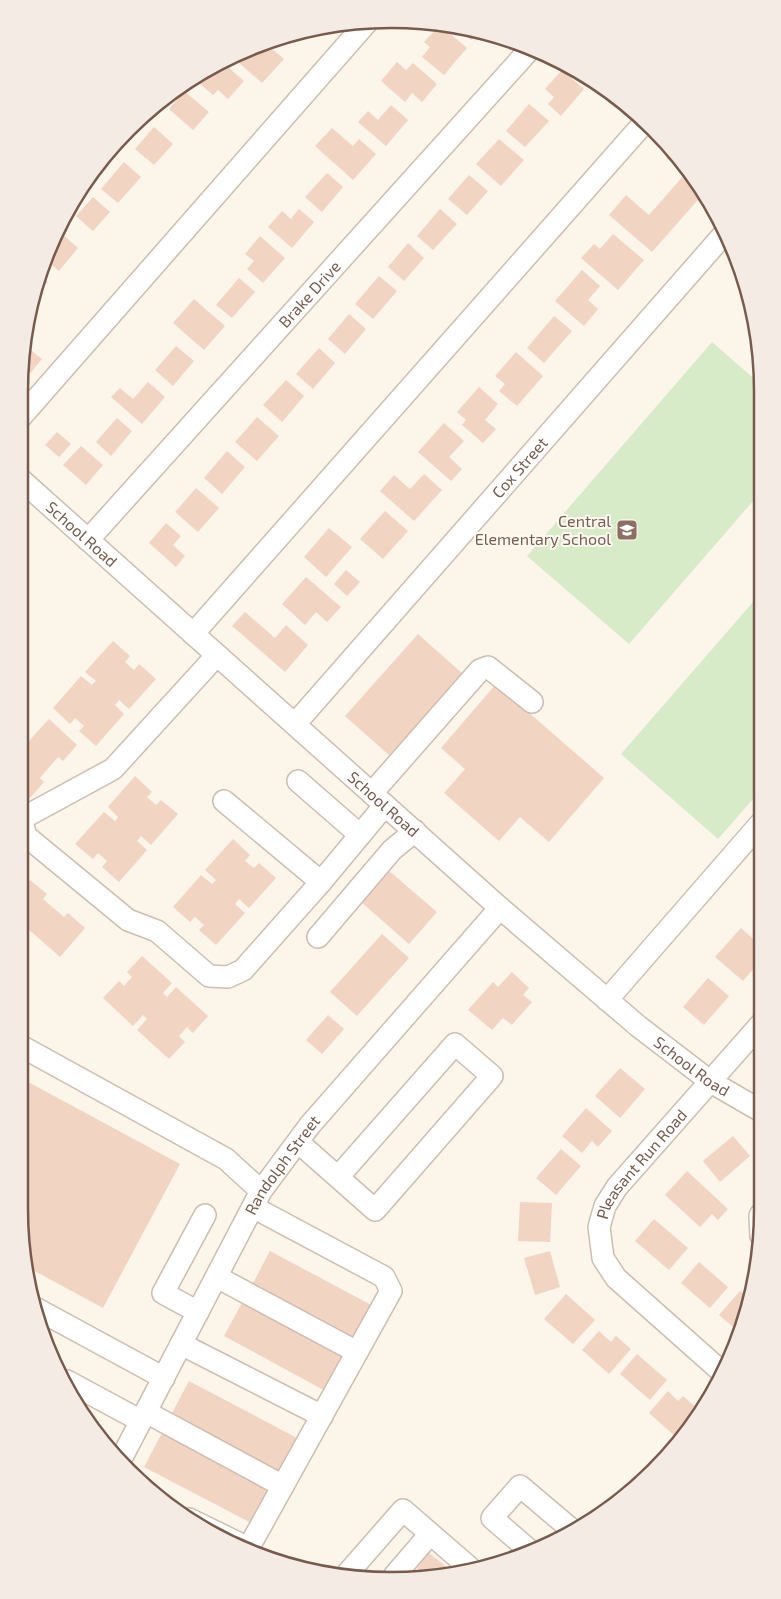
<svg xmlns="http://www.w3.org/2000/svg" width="781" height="1599" viewBox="0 0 781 1599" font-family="'Exo 2',sans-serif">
	<rect width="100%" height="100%" fill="#fcf5ea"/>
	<g fill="#d7ebc8">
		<path d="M712,342L759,383L760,493L629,644L527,556Z"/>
		<path d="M760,594V791L718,839L621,754Z"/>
	</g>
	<g fill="#f2d4c2">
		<path d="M440,25L467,48L444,75L422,57L430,47L424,42Z"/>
		<path d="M455,26L479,30L471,40Z"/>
		<path d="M293,33L286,42L280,36Z"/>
		<path d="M264,42L284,59L262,83L231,56Z"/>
		<path d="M221,61L244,81L228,99L218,90L213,95L199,83L216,63Z"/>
		<path d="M397,62L406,70L413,63L437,84L422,102L412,93L405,102L381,81Z"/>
		<path d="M562,70L584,89L561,116L548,104L554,97L545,89Z"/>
		<path d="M591,79L599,84L605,88L602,91Z"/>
		<path d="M184,91L209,112L193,130L169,109Z"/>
		<path d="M529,104L549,121L525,147L506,131Z"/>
		<path d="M391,105L408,120L386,146L358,122L368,111L378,120Z"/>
		<path d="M154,127L173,144L154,165L135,149Z"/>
		<path d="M332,128L353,146L359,139L376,154L353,180L315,146Z"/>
		<path d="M499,139L524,160L501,186L476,164Z"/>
		<path d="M672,151L686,164L703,194L652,252L609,215L626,195L649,215L685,174L666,158Z"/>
		<path d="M124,162L141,177L118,203L101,189Z"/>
		<path d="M327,173L343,187L322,212L305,197Z"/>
		<path d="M469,175L488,191L467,215L448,199Z"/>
		<path d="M93,197L110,212L93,231L76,216Z"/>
		<path d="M299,209L314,222L292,248L268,227L282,211L291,219Z"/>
		<path d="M440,209L457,224L433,250L417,236Z"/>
		<path d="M61,233L78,248L59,271L45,259L49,247Z"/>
		<path d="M613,234L644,260L618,290L581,258L594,244L600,249Z"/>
		<path d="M260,236L285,258L263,283L247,269L254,261L245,254Z"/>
		<path d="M408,243L424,258L404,281L388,267Z"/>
		<path d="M582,270L600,286L588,300L598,309L584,326L555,301Z"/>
		<path d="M39,274L48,282L30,302L31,295Z"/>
		<path d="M379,276L397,291L373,319L355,304Z"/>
		<path d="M239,278L255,292L232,318L216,305Z"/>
		<path d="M194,299L225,326L204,350L173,323Z"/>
		<path d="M349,314L366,329L345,354L328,339Z"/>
		<path d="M554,316L572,331L544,363L527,348Z"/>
		<path d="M23,344L42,359L27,377L20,371Z"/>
		<path d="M176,346L194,361L173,386L155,370Z"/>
		<path d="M319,348L335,363L313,389L296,374Z"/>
		<path d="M516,352L543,376L517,406L499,391L505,384L495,376Z"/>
		<path d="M286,380L304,396L282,422L263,405Z"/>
		<path d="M148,382L165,397L142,424L111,397L120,388L133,399Z"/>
		<path d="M479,387L498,404L485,420L496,429L483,443L462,425L466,420L457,412Z"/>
		<path d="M257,417L279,436L257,461L235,442Z"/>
		<path d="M117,418L132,431L111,456L96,442Z"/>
		<path d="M444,423L464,441L449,457L462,469L451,481L418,452Z"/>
		<path d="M57,432L71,444L59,457L45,445Z"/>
		<path d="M81,446L103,465L86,485L63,465Z"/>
		<path d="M227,451L245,467L222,494L204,478Z"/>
		<path d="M424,474L442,490L414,521L380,491L394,475L410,489Z"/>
		<path d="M196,488L219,508L198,532L175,512Z"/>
		<path d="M385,511L408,531L383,559L360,539Z"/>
		<path d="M166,523L181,536L173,545L185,556L176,567L149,543Z"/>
		<path d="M329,528L352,547L326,577L304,557Z"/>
		<path d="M346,570L360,582L347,596L334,584Z"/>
		<path d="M306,577L341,607L327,622L316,612L305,625L282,604Z"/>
		<path d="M245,612L275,638L286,625L308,645L285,672L232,626Z"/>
		<path d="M418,634L463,674L390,756L345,716Z"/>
		<path d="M113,641L130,656L125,662L134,670L139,664L156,679L129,709L119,700L115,705L124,714L96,746L79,731L84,726L75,718L70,724L53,708L81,676L92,685L96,681L85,672Z"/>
		<path d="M496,684L604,778L549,842L520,817L499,841L444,793L465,769L441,748Z"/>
		<path d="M49,719L77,745L63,761L58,757L40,778L44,782L28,800L19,791V752Z"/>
		<path d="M135,776L152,792L147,797L156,805L161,800L178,814L151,845L141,836L137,841L147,850L119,882L102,867L107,861L98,853L93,859L75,844L104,812L115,821L118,817L108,807Z"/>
		<path d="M233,839L250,855L245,861L254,868L259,863L276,878L249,908L239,899L235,904L245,913L216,945L199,930L204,925L195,917L190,922L173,907L201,875L212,884L216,880L205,870Z"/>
		<path d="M388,870L437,912L409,944L360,901Z"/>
		<path d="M30,880L47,894L43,899L64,917L68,913L85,928L60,957L19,921V893Z"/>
		<path d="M761,918V936L752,928Z"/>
		<path d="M741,928L761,946V960L743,981L715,957Z"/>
		<path d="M382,934L409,958L357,1016L330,992Z"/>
		<path d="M142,956L172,983L163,993L167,997L176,987L208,1016L193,1033L187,1027L179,1036L185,1042L169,1059L137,1030L147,1019L143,1015L133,1026L103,998L119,981L124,986L132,977L127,972Z"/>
		<path d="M512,972L529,988L523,995L532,1002L512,1025L503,1018L492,1030L468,1010L493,982L498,987Z"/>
		<path d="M708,978L729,996L704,1025L683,1007Z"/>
		<path d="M328,1015L344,1029L322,1054L306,1040Z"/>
		<path d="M620,1068L645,1089L620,1118L595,1096Z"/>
		<path d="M19,1077L180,1164L103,1308L29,1268L19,1208Z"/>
		<path d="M586,1108L612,1131L598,1147L592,1141L582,1153L562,1136Z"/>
		<path d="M733,1136L750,1156L720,1182L703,1161Z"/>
		<path d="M561,1149L581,1166L556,1195L536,1178Z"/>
		<path d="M687,1171L728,1209L718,1220L712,1214L700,1227L665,1195Z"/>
		<path d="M520,1202L552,1203L550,1242L518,1241Z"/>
		<path d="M654,1219L688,1248L669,1270L635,1241Z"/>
		<path d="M270,1251L375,1307L357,1341L252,1285Z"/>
		<path d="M550,1251L560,1287L535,1295L524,1258Z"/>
		<path d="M699,1262L728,1287L710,1308L681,1283Z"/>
		<path d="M740,1291L750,1300L739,1332L719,1315Z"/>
		<path d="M566,1294L595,1320L573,1344L544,1319Z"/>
		<path d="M243,1301L348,1358L329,1393L224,1336Z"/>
		<path d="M599,1331L611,1342L616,1336L631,1349L609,1374L582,1350Z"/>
		<path d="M637,1354L667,1380L650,1400L620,1374Z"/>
		<path d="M189,1381L297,1438L279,1472L171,1415Z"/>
		<path d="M668,1391L678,1401L683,1396L698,1409L677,1438L649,1413Z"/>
		<path d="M162,1433L269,1489L251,1523L144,1467Z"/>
		<path d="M429,1553L448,1568L441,1577H428L417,1568Z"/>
	</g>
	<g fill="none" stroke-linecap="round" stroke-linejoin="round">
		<g stroke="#cfbdaf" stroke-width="24">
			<g id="minor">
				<path d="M19,419L368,21"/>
				<path id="s1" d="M19,478L500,908L638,1026L711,1082L761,1111"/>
				<path id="s2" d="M88,540L531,48"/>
				<path d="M193,634L644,123"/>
				<path d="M217,655L113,769L21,819L26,836L128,920L157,931L209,976L228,977L243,970L321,882L385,805"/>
				<path id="s3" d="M295,724L725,233"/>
				<path d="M298,781L360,835"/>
				<path d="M372,793L480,670L488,667L532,702"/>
				<path d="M224,801L321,882"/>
				<path d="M318,937L392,850L415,831"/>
				<path d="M607,1000L760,824"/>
				<path d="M19,1045L226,1159L261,1191"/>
				<path d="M298,1142L375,1210L492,1076L455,1044L338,1177"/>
				<path d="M761,1236L760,1216L761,1214"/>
				<path d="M217,1277L357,1352"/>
				<path d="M35,1308L164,1378"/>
				<path d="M198,1312L163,1293L205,1215"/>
				<path d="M181,1344L322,1416"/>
				<path id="s4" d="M723,1373L616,1278L603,1258L599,1227L605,1206L617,1187L761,1024"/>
				<path d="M67,1381L141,1421"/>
				<path d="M146,1412L283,1486"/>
				<path id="s5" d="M120,1461L261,1191L310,1125L500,908"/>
				<path d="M189,1519L238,1543"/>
				<path d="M249,1547L391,1291L384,1277L253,1207"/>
				<path d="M529,1550L492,1518L520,1486L572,1530"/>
				<path d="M347,1574L403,1510L470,1568"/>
				<path d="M394,1576L430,1534"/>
			</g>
		</g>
		<use href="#minor" stroke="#fff" stroke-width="21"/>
	</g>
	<defs>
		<g id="school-square" transform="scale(1.125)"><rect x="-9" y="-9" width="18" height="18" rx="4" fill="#8d6e63" stroke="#fff9f1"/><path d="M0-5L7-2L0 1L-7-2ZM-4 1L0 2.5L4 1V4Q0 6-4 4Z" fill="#fff"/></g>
	</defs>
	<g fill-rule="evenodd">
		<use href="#school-square" x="627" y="530"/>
	</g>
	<g text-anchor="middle" stroke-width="4" stroke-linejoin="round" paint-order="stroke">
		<g font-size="16" fill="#785b4d" stroke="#fff9f1">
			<text dy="6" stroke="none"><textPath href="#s2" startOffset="331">Brake Drive</textPath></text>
			<text dy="6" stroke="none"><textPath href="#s3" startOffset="341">Cox Street</textPath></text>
			<text dy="6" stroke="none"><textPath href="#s1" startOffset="84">School Road</textPath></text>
			<text dy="6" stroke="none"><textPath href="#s1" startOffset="489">School Road</textPath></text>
			<text dy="6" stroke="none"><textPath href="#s1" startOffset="894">School Road</textPath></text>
			<text dy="6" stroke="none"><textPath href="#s5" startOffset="338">Randolph Street</textPath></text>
			<text dy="6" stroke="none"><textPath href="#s4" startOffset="275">Pleasant Run Road</textPath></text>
		</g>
		<g font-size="16" fill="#785e54" stroke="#fff9f1" text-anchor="end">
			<text x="611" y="527">Central<tspan x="611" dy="18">Elementary School</tspan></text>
		</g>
	</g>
	<path d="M0 0H781V1599H0ZM391 28H391A363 363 0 0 1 754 391V1209A363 363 0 0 1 391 1572H391A363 363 0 0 1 28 1209V391A363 363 0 0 1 391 28Z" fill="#f4ece4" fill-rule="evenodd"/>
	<path fill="none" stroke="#785b4d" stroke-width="2.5" d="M391 28H391A363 363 0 0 1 754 391V1209A363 363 0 0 1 391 1572H391A363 363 0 0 1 28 1209V391A363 363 0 0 1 391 28Z"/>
</svg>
